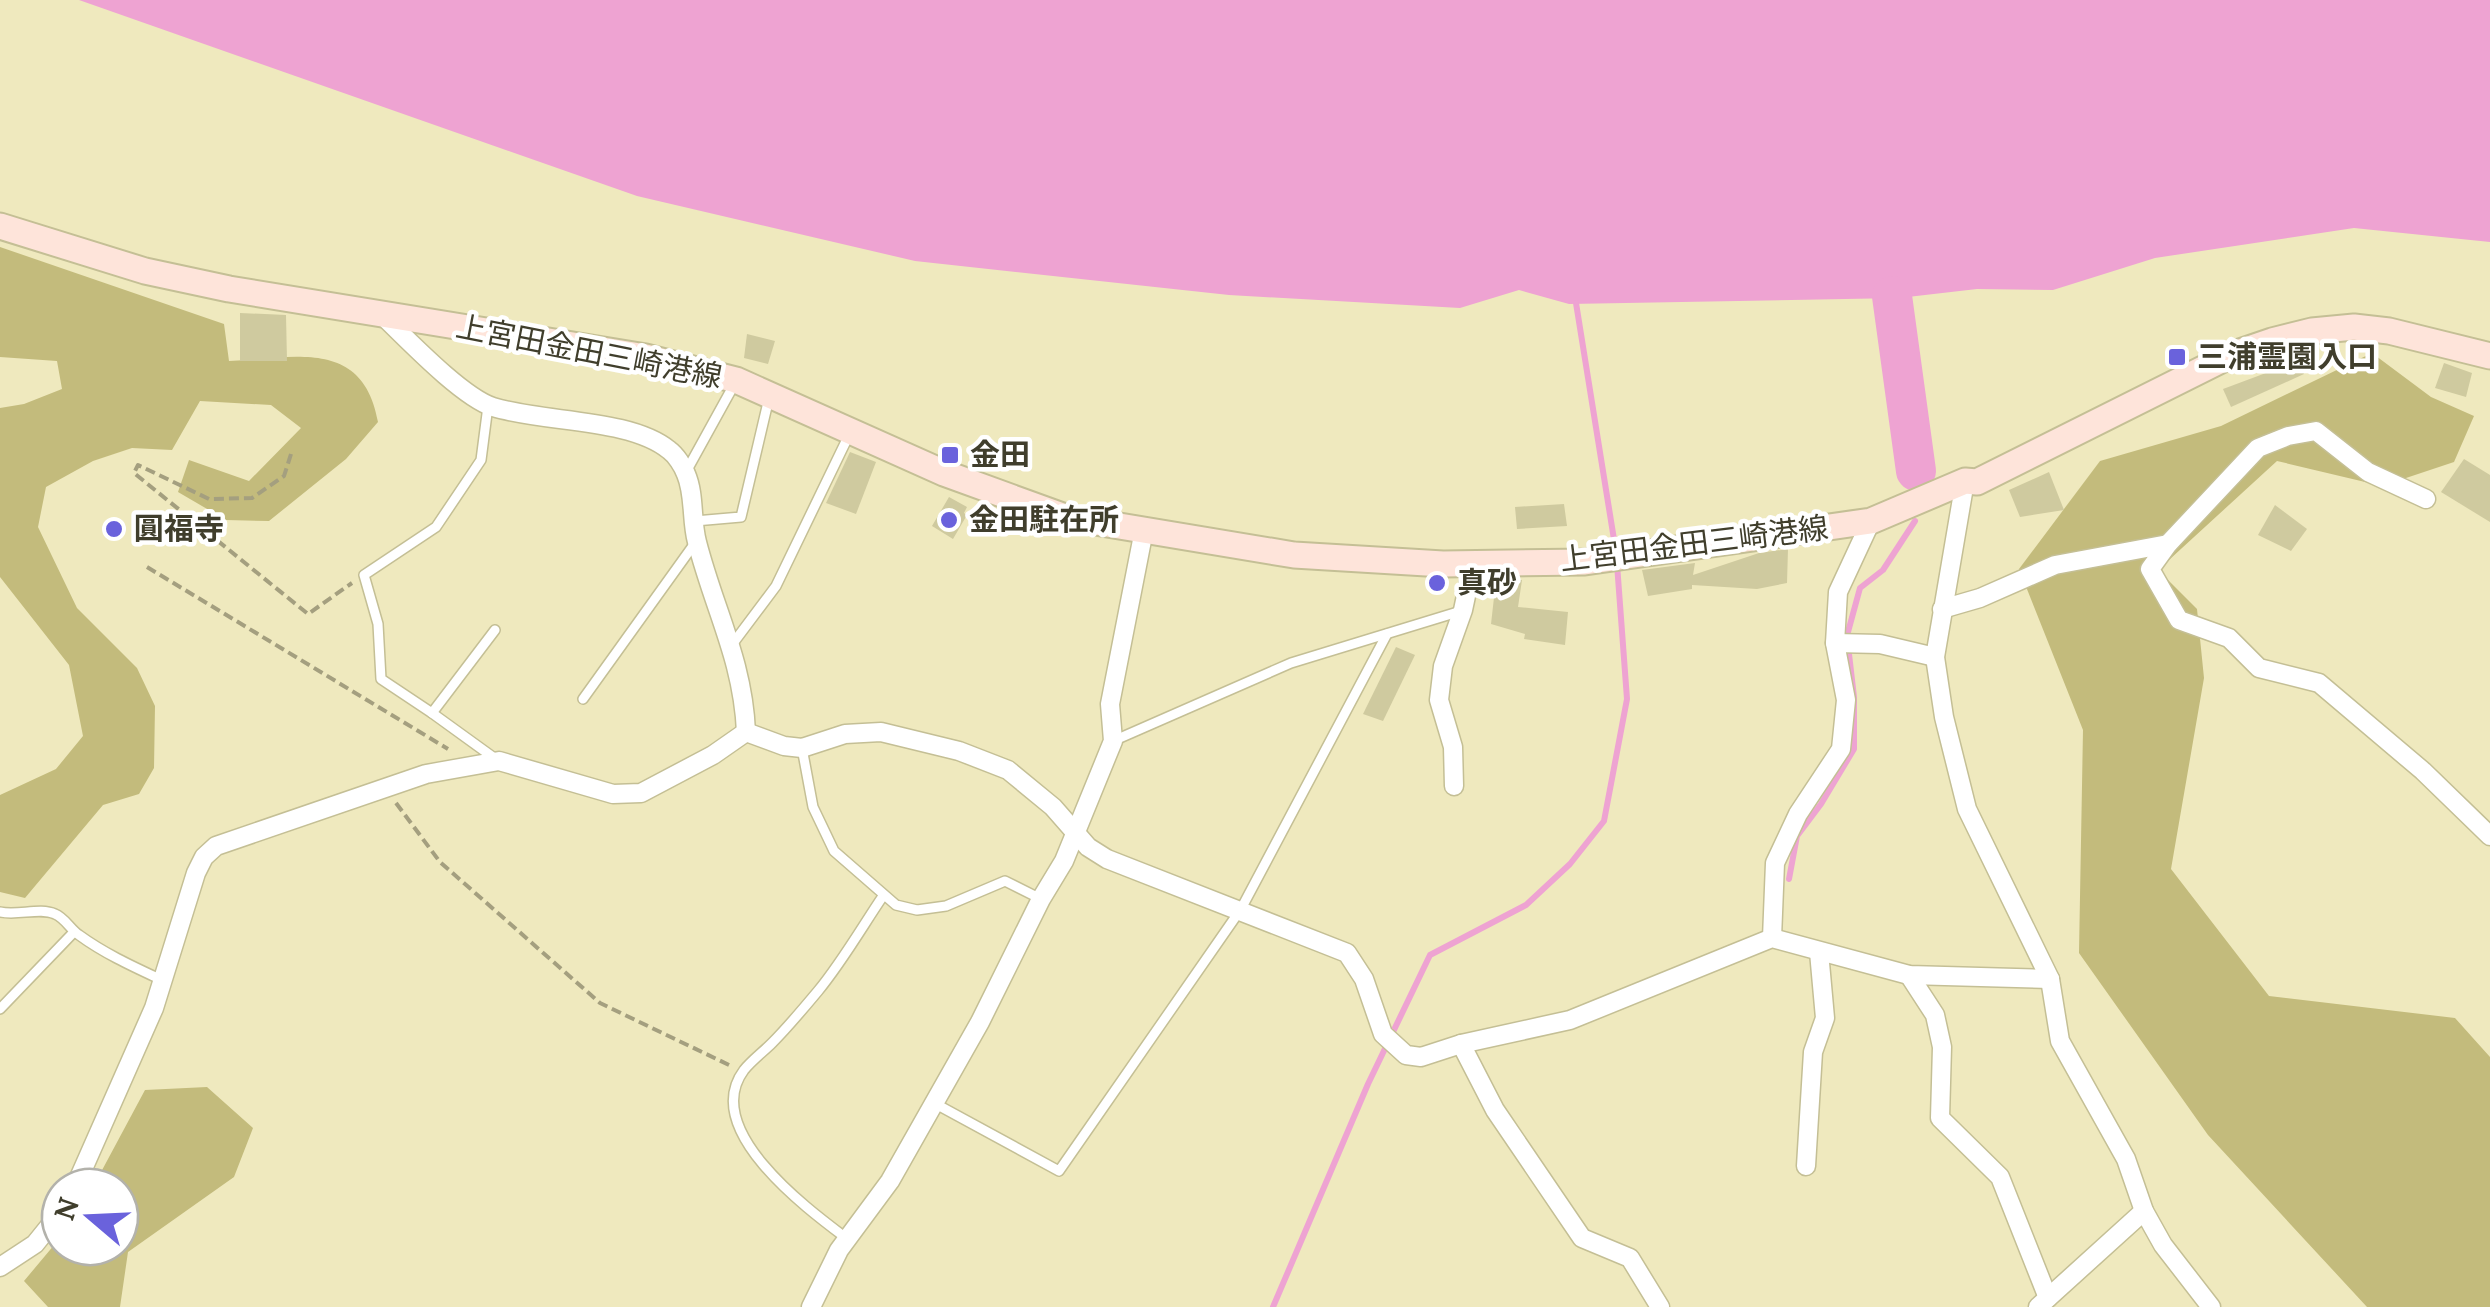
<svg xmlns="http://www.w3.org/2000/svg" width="2490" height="1307" viewBox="0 0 2490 1307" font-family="Lora,'Noto Sans JP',serif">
	<rect width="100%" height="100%" fill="#efe9be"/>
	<g fill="#c3bb7c">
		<path d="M0,247L224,324L229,361C295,358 363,338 378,422L346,459L269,521L226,520L178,492L189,460L249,481L301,428L271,405L200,401L172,450L132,448L93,461L46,487L38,527L77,608L137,668L155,706L154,768L139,794L103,805L25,898L0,892V795L56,769L83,736L69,665L0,577V408L24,404L62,389L57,361L0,357Z"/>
		<path d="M2372,353L2431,397L2474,416L2454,462L2382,486L2277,461L2158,570L2197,609L2204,678L2171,869L2269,996L2455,1018L2490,1057V1307H2367L2208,1135L2079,953L2083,730L2019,569L2100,461L2221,426Z"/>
		<path d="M207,1087L253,1128L234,1177L128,1252L120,1307H48L24,1281L60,1238V1247H120V1187H93L145,1090Z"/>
	</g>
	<path fill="#eea3d2" d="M79,0H2490V242L2354,228L2155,258L2053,290L1977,289L1899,298L1569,304L1519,290L1460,308L1229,295L915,261L637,196Z"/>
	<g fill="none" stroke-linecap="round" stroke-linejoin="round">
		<g stroke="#eea3d2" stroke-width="6">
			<path d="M1576,303L1616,552"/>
			<path d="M1848,632L1860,588L1883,570L1915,521"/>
			<path d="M1789,879L1797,836L1821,804L1854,749V697L1849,654"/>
			<path d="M1273,1307L1368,1084L1430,955L1526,905L1570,864L1604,821L1627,699L1617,564"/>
		</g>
		<path stroke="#eea3d2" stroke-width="40" d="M1892,296L1916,471"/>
	</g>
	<g fill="#cfca9f">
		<path d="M240,313L286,315L287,361H240Z"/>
		<path d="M747,334L775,341L768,364L744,358Z"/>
		<path d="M2298,361L2304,374L2231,407L2223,389Z"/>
		<path d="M2444,363L2472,373L2466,397L2435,388Z"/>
		<path d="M850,452L876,462L856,514L826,503Z"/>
		<path d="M2464,459L2490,475V522L2441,492Z"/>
		<path d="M2049,472L2064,510L2020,517L2009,490Z"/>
		<path d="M949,497L967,507L964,513L967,515L953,539L932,526Z"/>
		<path d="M1564,504L1567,526L1517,529L1515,507Z"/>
		<path d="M2275,505L2307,529L2291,551L2258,535Z"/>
		<path d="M1788,549L1787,583L1757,589L1692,585V589L1648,596L1642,570L1695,563L1693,575L1759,553Z"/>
		<path d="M1509,579L1522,580L1518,607L1568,612L1565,645L1524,639L1525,634L1491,624L1496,580Z"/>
		<path d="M1396,647L1415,655L1383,721L1363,714Z"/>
	</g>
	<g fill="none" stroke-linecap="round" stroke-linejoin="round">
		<g stroke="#c4bf95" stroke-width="12">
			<g id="lane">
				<path d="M488,406L481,460L436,527L364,575L378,624L381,679L432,713L495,630"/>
				<path d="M687,470L735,383"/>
				<path d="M695,521L741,517L769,398"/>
				<path d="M731,646L776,586L849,435"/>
				<path d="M583,699L695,543"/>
				<path d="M432,713L497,760"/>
				<path d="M1113,741L1291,663L1461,611"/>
				<path d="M802,748L813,807L834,851L896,905L917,910L946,906L1005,881L1041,899"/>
				<path d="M0,912C18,916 40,907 55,914C65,918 70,929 79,935C105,954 134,967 164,981"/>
				<path d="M0,1009L74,932"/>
				<path d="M934,1103L1059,1171L1241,909L1387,634"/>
				<path d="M846,1238C806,1208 700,1129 744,1070C752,1060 763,1052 772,1043C788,1027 803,1009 818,991C842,962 862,927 883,896"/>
			</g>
		</g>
		<g stroke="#c4bf95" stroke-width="21">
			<g id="street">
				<path d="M382,315C407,339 462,397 493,407C544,423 630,418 669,450C676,455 683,466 686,474C695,495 691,520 697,542C714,609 743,660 746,732"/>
				<path d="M1965,481L1935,657L1944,717L1967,809L2050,979L2060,1041L2126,1159L2144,1211L2163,1245L2211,1307"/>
				<path d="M2426,499L2368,472L2316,431L2288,436L2258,448L2168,544L2150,569L2179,620L2229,638L2259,668L2319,683L2423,771L2490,836"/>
				<path d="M1942,609L1980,598L2055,565L2168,544"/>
				<path d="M1835,643L1880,644L1935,657"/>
				<path d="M746,732L784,746L802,748L845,734L881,732L959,751L1008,770L1053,807L1088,847L1107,859L1347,953L1364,979L1383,1034L1406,1055L1421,1057L1461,1044L1570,1020L1772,938L1909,975L2050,979"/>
				<path d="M1454,786L1453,747L1439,700L1443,666L1463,610L1473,563"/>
				<path d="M1772,938L1775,863L1798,814L1841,749L1846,700L1835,643L1838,592L1871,521"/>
				<path d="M1909,975L1935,1015L1942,1047L1940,1118L2000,1177L2048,1298"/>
				<path d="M1461,1044L1495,1110L1582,1238L1630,1258L1660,1307"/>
				<path d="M1806,1166L1813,1052L1825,1018L1819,952"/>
				<path d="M75,1187L154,1008L196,873L204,857L216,846L426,774L499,761L613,794L641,793L713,755L746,732"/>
				<path d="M0,1267L35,1244L60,1213"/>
				<path d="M811,1307L839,1250L890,1181L980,1022L1041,899L1064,861L1113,741L1110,704L1144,530"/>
				<path d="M2038,1307L2144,1211"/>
			</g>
		</g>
		<g stroke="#c4bf95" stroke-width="29">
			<path id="secondary" d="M0,226L145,271L229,289L646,357L736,380L944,473L1065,517L1294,555L1443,564L1585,562L1871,521L1965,481L1977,482L2231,355L2272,341L2312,331L2354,327L2389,331L2490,356"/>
		</g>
		<g stroke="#a49f7f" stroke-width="4" stroke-dasharray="10 5" stroke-linecap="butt">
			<path d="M291,454L284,476L252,498L209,499L138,465L134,473L308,614L352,583"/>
			<path d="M147,567L448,749"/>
			<path d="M396,803L440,862L600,1003L729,1065"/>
		</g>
		<use href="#lane" stroke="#fff" stroke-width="9"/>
		<use href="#street" stroke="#fff" stroke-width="18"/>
		<use href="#secondary" stroke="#fee4da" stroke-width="25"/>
	</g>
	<g fill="#6a62dc" stroke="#fff" stroke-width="4">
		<rect x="2167" y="347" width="20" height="20" rx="5"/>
		<rect x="940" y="445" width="20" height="20" rx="5"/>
		<circle cx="949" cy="520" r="10"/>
		<circle cx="114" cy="529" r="10"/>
		<circle cx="1437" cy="583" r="10"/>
	</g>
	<g text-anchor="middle" stroke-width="9" stroke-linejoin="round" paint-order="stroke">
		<g font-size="30" fill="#403e2c" stroke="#fff">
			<text transform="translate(589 352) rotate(11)" y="10">上宮田金田三崎港線</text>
			<text transform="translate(1694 544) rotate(-7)" y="10">上宮田金田三崎港線</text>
		</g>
		<g font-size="30" font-weight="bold" fill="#403e2c" stroke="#fff" text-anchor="start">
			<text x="2197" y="367">三浦霊園入口</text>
			<text x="970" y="465">金田</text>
			<text x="969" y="530">金田駐在所</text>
			<text x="134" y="539">圓福寺</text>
			<text x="1457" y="593">真砂</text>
		</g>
	</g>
	<g transform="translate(90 1217) rotate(289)"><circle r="48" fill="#ffffff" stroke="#b3b2ab" stroke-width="2.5"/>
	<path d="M0-8L18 38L0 25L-18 38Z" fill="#6a62dc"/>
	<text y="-15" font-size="28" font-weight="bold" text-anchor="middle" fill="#403e2c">N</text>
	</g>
</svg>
